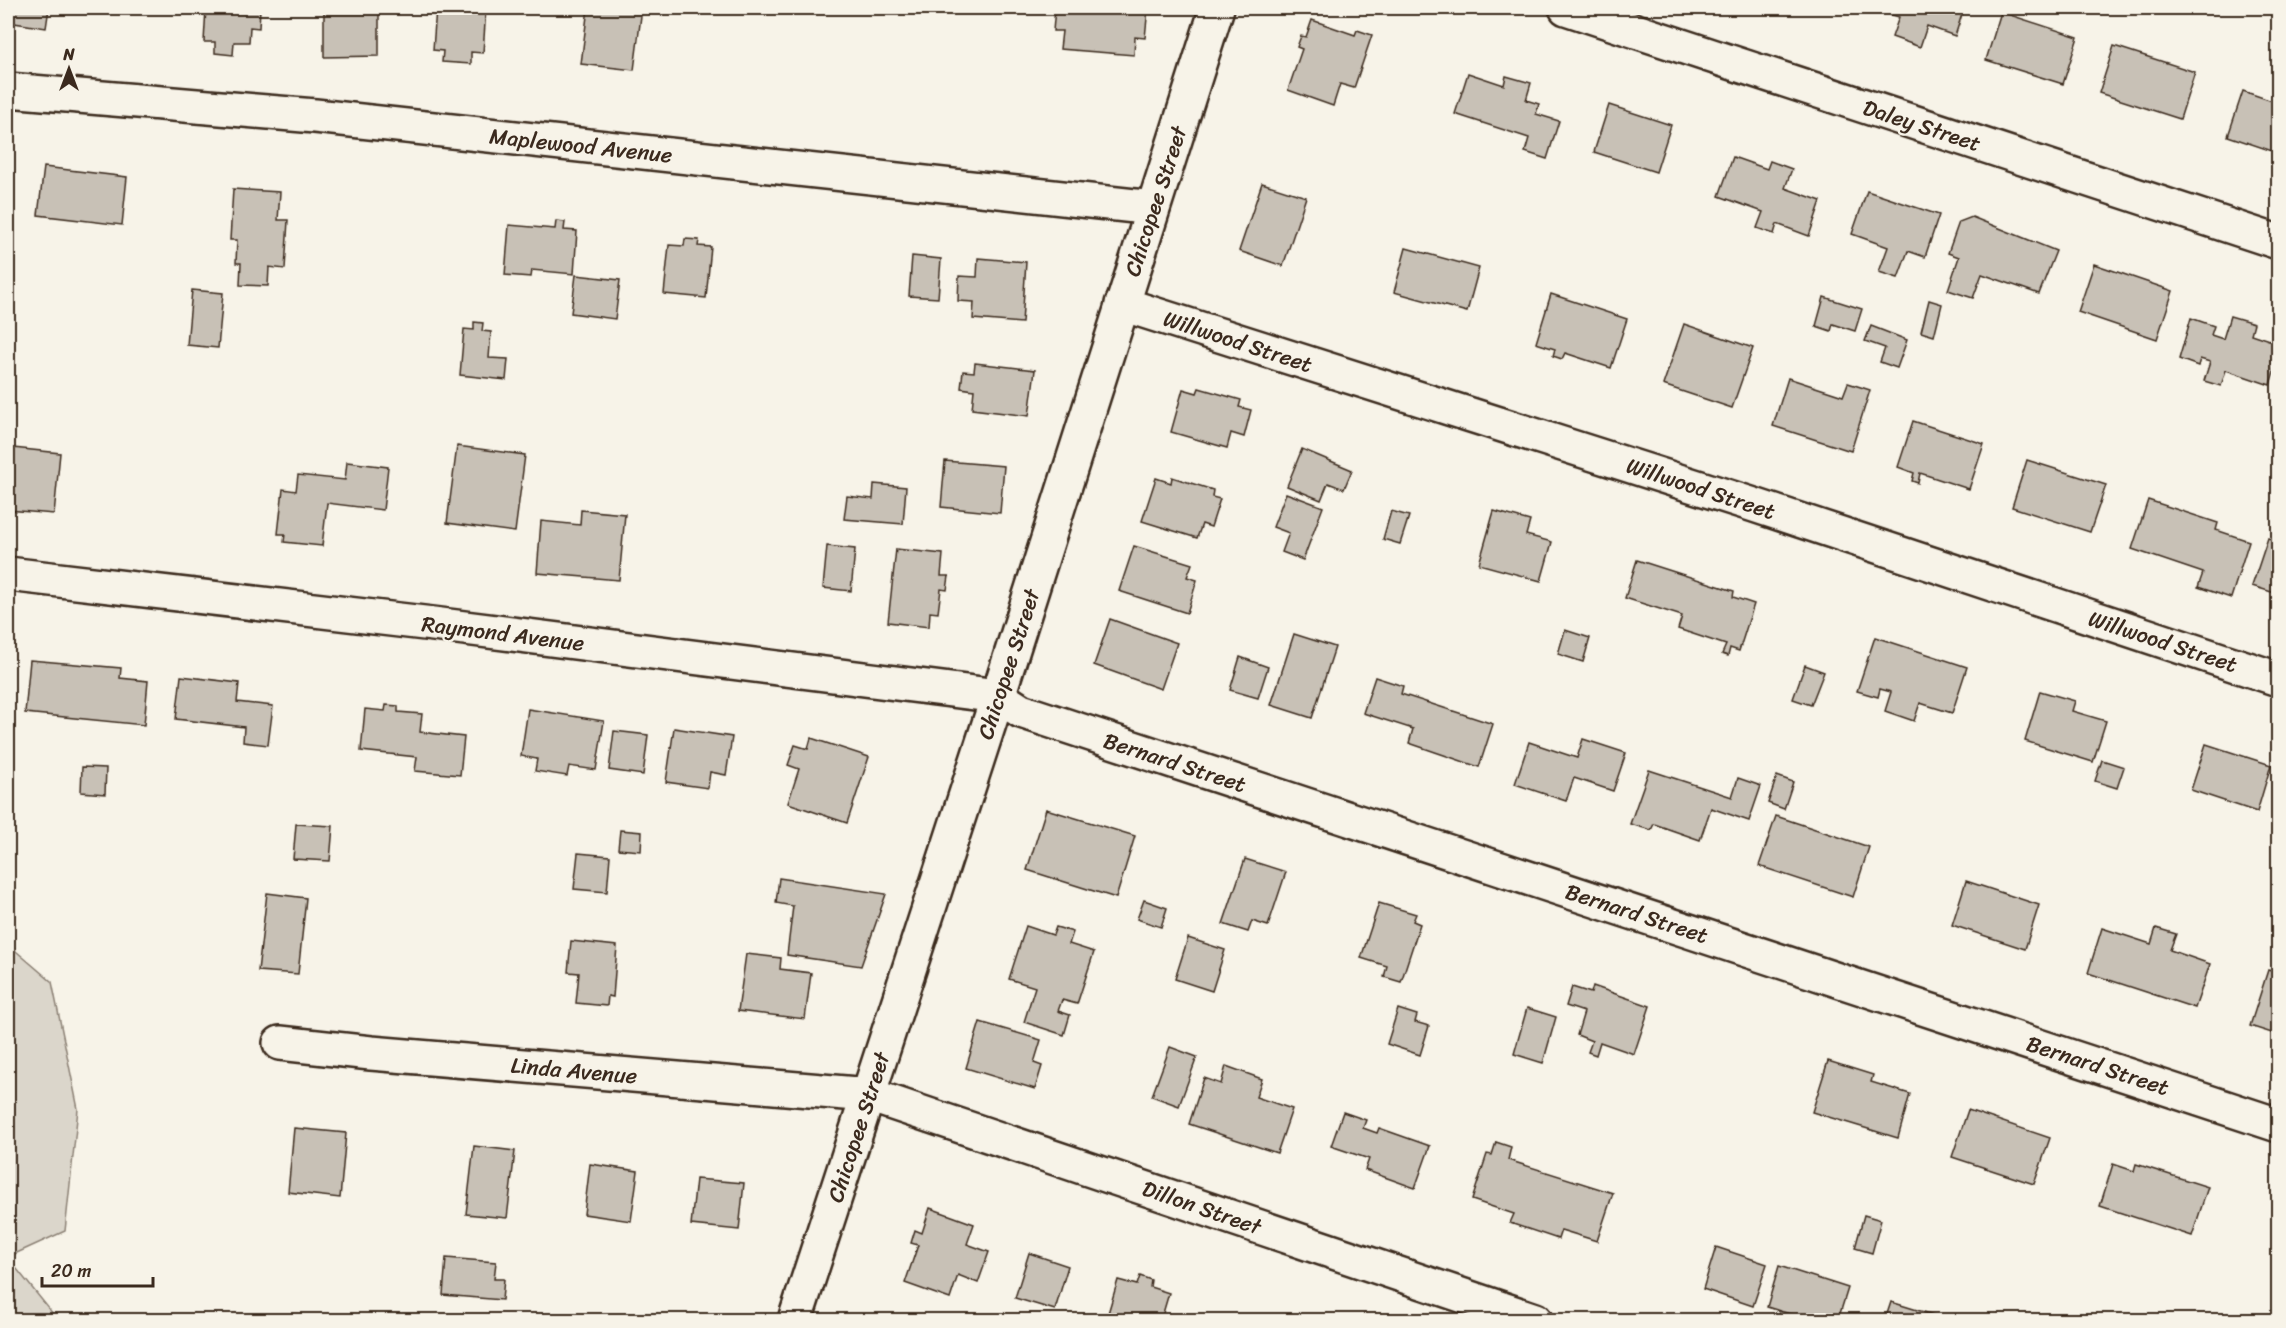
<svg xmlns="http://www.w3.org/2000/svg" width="2286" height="1328" viewBox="0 0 2286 1328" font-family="Sriracha,sans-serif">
	<rect width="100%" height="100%" fill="#f7f3e8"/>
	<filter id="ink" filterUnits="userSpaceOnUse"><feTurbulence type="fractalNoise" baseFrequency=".0167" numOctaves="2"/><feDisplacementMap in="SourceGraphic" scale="12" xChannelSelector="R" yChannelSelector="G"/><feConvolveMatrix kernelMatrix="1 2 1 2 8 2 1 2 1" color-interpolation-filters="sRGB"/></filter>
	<g filter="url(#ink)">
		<g fill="#dbd6cb" stroke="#8b8074" stroke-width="1.5">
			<path d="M8,900L10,946L52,982L78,1109L65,1231L8,1257Z"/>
			<path d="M8,1258L58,1320H8Z"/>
		</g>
		<g fill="#c8c1b6" stroke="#3b2a1e" stroke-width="1.5">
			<path d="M8,8H49L46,28L8,22Z"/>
			<path d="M206,8H260L259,28L250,27L249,42H234L233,55L215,53V42H204Z"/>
			<path d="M436,8H486L483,53L471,52V64L442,62L443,51L433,50Z"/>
			<path d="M588,8H642L634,70L581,64Z"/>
			<path d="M1055,8H1148L1145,38L1135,37L1134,55L1060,49L1062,31H1053Z"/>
			<path d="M1869,8H1964L1955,36L1927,26L1920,47L1892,37L1899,17Z"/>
			<path d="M324,10H379V56L324,57Z"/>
			<path d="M2001,12L2078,37L2063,84L1986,60Z"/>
			<path d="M1312,20L1355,35L1357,30L1372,35L1354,88L1340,84L1333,106L1288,90L1302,49L1297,47L1301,36L1306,37Z"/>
			<path d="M2114,46L2195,72L2180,119L2099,93Z"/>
			<path d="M1468,73L1504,85L1506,76L1531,83L1526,100L1539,104L1536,114L1559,121L1547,159L1525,152L1529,138L1455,114Z"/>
			<path d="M2243,91L2278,103V153L2228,136Z"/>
			<path d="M1609,105L1671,125L1656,172L1594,152Z"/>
			<path d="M1733,157L1767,169L1770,161L1792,169L1785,188L1821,201L1809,236L1777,224L1774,234L1757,228L1763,212L1719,196Z"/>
			<path d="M44,167L127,177L122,225L38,215Z"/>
			<path d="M1262,183L1306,197L1283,266L1239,251Z"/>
			<path d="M233,189L280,192L278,220H288L285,269L269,267L268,286L240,285L241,263H236L237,240H230Z"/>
			<path d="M1867,191L1939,215L1925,257L1908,251L1898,278L1879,272L1888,247L1852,234Z"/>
			<path d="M1972,217L2056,251L2039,294L1982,274L1973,298L1948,290L1959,257L1948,253L1959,222Z"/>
			<path d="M556,221L565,222L564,230L577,231L574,274L532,270L531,277L505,275L509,225L555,229Z"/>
			<path d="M685,239L699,240L698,246L711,247L706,298L664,294L669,245L684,246Z"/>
			<path d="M1406,248L1479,268L1467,312L1394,292Z"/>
			<path d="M912,256L941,259L938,298L909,296Z"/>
			<path d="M978,258L1026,262L1022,323L973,319L974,302L958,301L959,276L977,277Z"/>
			<path d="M2094,264L2173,291L2157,339L2078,312Z"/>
			<path d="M576,275L620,280L615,319L571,313Z"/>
			<path d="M192,290L223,293L218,348L187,345Z"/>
			<path d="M1551,294L1627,319L1611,368L1565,353L1562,359L1553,356L1555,349L1536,343Z"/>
			<path d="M1824,297L1862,309L1855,331L1833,324L1831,331L1816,326Z"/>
			<path d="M1929,300L1942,304L1934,336L1921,332Z"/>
			<path d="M2230,316L2254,323L2251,334L2278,343V357L2270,385L2226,370L2221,386L2204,381L2210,362L2200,359L2198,366L2179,359L2191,318L2214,326L2211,335L2223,339Z"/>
			<path d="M474,322L483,323L482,331L491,332L489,358L508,359L506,380L460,375L464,329L474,330Z"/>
			<path d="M1684,324L1753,348L1732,408L1663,385Z"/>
			<path d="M1871,326L1907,340L1897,368L1880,362L1885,348L1865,341Z"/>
			<path d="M975,363L1035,370L1029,416L972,409L974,390L961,388L963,371L974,372Z"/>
			<path d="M1788,378L1843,396L1848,383L1870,390L1851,451L1773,426Z"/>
			<path d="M1199,388L1241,400L1239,407L1251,410L1244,437L1231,433L1227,448L1171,432L1183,389L1197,393Z"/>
			<path d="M1913,421L1984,444L1969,489L1920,473L1918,483L1912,481L1914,473L1898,467Z"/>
			<path d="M457,446L525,455L515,532L447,523Z"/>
			<path d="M13,448L60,453L54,514L8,510Z"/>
			<path d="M1302,449L1352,470L1344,489L1328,483L1321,500L1287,486Z"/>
			<path d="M2027,460L2106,485L2090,532L2012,507Z"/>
			<path d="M945,461L1004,466L1000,513L941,507Z"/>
			<path d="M347,462L388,467L383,510L327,503L322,546L284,542L285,534H278L283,489L296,491L298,475L345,480Z"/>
			<path d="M1172,477L1213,490L1212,497L1220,499L1211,527L1202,524L1197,538L1142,521L1156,478L1171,483Z"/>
			<path d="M874,484L906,487L903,524L844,519L847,496L873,499Z"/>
			<path d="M1286,493L1323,507L1303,560L1282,552L1289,533L1273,527Z"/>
			<path d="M2148,500L2218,523L2216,530L2249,541L2231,598L2198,587L2203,573L2132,549Z"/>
			<path d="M581,510L625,514L619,580L537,573L541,521L580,525Z"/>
			<path d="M1391,511L1409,516L1400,544L1383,539Z"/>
			<path d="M1494,511L1530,521L1526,535L1552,542L1541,581L1479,564Z"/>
			<path d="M2268,538L2278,541V594L2252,586Z"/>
			<path d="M827,546L855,549L851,591L823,588Z"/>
			<path d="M1134,546L1192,564L1187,577L1197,580L1187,613L1119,591Z"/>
			<path d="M896,549L943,554L941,576H949L947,590L941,589L938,613L930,612L929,627L888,622Z"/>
			<path d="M1637,560L1734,591L1733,597L1754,604L1739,651L1730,648L1728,656L1722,654L1726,645L1678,629L1682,616L1625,598Z"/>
			<path d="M1110,619L1177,643L1161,689L1094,665Z"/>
			<path d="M1565,630L1590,638L1583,662L1558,654Z"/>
			<path d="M1294,634L1335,647L1312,718L1271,705Z"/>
			<path d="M1875,637L1967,667L1952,713L1920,703L1914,721L1885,711L1891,692L1880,689L1878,697L1857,691Z"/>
			<path d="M1240,657L1268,667L1258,698L1230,690Z"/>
			<path d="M30,660L121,668L120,678L148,681L144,725L25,713Z"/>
			<path d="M1805,665L1824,672L1811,705L1793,699Z"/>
			<path d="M181,676L239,683L237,702L273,706L268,745L243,742L244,727L176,719Z"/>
			<path d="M1375,677L1403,686L1401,694L1493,724L1479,767L1409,743L1413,729L1363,713Z"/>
			<path d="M2040,691L2075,701L2072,711L2106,721L2093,762L2025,741Z"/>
			<path d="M386,705L398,706V712L422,714L420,732L464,737L460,775L415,771L417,757L361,751L365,709L385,711Z"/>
			<path d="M528,709L604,721L596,770L569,766L567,776L535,771L537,759L521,756Z"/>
			<path d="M674,728L732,737L726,775L710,772L708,788L666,782Z"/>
			<path d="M614,731L648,735L643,775L609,770Z"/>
			<path d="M811,738L869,757L847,823L788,803L799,769L788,765L795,745L808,749Z"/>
			<path d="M1583,739L1626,753L1613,791L1574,778L1566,801L1515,784L1529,742L1577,758Z"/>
			<path d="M2206,744L2271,765L2257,812L2191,790Z"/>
			<path d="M2102,760L2124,767L2117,788L2095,781Z"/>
			<path d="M82,767L106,768L105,794L81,792Z"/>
			<path d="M1649,770L1732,797L1738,778L1761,786L1749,821L1711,808L1700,840L1654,824L1651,830L1630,824Z"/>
			<path d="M1777,776L1793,782L1784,809L1768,803Z"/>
			<path d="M1046,809L1135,836L1116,898L1027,870Z"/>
			<path d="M1776,816L1869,847L1853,897L1759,866Z"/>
			<path d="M296,824L333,826L330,861L293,859Z"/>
			<path d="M620,830L642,832L641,851L618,849Z"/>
			<path d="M578,853L610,856L607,892L574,889Z"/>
			<path d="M1245,859L1286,872L1268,926L1252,921L1248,932L1223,924Z"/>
			<path d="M779,878L886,894L861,966L787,955L793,906L776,903Z"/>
			<path d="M1966,881L2039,905L2025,949L1952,925Z"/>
			<path d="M267,893L306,898L298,974L258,971Z"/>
			<path d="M1144,900L1167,908L1161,927L1137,919Z"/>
			<path d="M1379,903L1416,914L1413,921L1420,924L1401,982L1384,977L1387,966L1361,958Z"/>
			<path d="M1026,926L1053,935L1056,927L1073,932L1069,944L1094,952L1077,1004L1062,1000L1058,1011L1070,1015L1064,1035L1024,1022L1035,987L1009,979Z"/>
			<path d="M2102,928L2151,944L2156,928L2176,934L2170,950L2210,964L2195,1008L2088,973Z"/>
			<path d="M1188,938L1225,950L1212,991L1175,979Z"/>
			<path d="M571,941L617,946L613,997L608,996L607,1006L576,1003L579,973L568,972Z"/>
			<path d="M746,954L781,958L780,969L811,973L805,1019L738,1011Z"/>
			<path d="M2268,970L2278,973V1035L2250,1026Z"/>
			<path d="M1593,986L1650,1006L1634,1054L1600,1042L1596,1055L1588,1052L1592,1041L1577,1035L1584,1012L1566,1006L1572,987L1591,993Z"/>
			<path d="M1527,1008L1556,1017L1543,1063L1514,1054Z"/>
			<path d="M1398,1009L1417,1015L1415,1022L1429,1026L1420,1055L1387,1044Z"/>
			<path d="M980,1022L1041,1040L1034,1063L1042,1066L1035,1089L966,1068Z"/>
			<path d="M1170,1047L1197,1057L1179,1106L1152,1096Z"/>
			<path d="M1828,1061L1873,1075L1871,1082L1910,1094L1898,1138L1812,1112Z"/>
			<path d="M1226,1066L1262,1079L1256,1097L1292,1109L1277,1153L1189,1124L1204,1078L1221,1084Z"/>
			<path d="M1968,1110L2050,1138L2034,1184L1952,1157Z"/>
			<path d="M1343,1112L1366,1120L1363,1128L1377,1133L1379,1128L1430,1146L1415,1188L1365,1170L1369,1159L1331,1146Z"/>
			<path d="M294,1128L346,1133L340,1198L288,1192Z"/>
			<path d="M1496,1142L1511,1147L1508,1160L1613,1193L1597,1241L1561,1230L1558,1239L1510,1223L1514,1214L1472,1200L1487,1154L1492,1155Z"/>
			<path d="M474,1146L515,1151L507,1218L466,1214Z"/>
			<path d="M590,1164L638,1171L631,1221L584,1214Z"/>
			<path d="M2113,1164L2134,1171L2136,1164L2208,1187L2192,1236L2100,1206Z"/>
			<path d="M696,1179L744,1183L739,1230L691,1225Z"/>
			<path d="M930,1208L974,1224L967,1244L989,1252L978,1283L958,1275L950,1299L905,1283L918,1245L911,1243L915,1230L922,1233Z"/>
			<path d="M1864,1215L1881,1220L1872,1253L1855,1248Z"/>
			<path d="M1716,1247L1767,1264L1753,1306L1703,1289Z"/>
			<path d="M1029,1253L1068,1266L1055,1310L1015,1298Z"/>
			<path d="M446,1258L496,1262L494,1279H504L502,1300L443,1295Z"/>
			<path d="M1779,1266L1848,1288L1838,1320H1810L1767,1307Z"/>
			<path d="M1140,1276L1151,1280L1150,1287L1169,1293L1161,1320H1106L1118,1280L1137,1285Z"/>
			<path d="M1891,1302L1950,1320H1885Z"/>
		</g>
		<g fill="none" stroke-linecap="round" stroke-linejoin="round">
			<g stroke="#3b2a1e" stroke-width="38">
				<g id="street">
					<path d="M1566,8L2278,242"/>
					<path d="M8,90L315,116L1153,208"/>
					<path d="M1122,304L1754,505L2278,679"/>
					<path d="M8,574L433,624L998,696L1021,711L2278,1125"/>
					<path d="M280,1043L371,1053L869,1095L1535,1320"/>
				</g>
			</g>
			<g stroke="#3b2a1e" stroke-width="38">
				<path id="secondary" d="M795,1320L998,696L1217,8"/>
			</g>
			<use href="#street" stroke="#f7f3e8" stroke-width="33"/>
			<use href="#secondary" stroke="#f7f3e8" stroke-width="33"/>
		</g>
	</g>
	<g text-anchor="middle" stroke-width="4.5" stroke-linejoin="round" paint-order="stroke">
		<g font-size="22" fill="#3b2a1e" stroke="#f7f3e8">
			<text transform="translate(1922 125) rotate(18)" y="8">Daley Street</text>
			<text transform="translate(581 145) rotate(6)" y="8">Maplewood Avenue</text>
			<text transform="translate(1155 201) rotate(-72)" y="8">Chicopee Street</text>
			<text transform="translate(1238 341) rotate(18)" y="8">Willwood Street</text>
			<text transform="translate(1701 488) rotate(18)" y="8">Willwood Street</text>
			<text transform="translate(503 633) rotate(7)" y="8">Raymond Avenue</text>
			<text transform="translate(2163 641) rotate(18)" y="8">Willwood Street</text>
			<text transform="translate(1008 664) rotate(-72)" y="8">Chicopee Street</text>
			<text transform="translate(1175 762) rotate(18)" y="8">Bernard Street</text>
			<text transform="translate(1637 913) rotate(18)" y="8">Bernard Street</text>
			<text transform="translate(2098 1065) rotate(18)" y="8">Bernard Street</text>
			<text transform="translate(574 1070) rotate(5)" y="8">Linda Avenue</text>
			<text transform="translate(858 1127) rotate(-72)" y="8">Chicopee Street</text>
			<text transform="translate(1202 1207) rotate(19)" y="8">Dillon Street</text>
		</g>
	</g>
	<rect width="2286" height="1328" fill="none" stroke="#f7f3e8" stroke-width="30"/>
	<rect x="15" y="15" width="2256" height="1298" fill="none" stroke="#3b2a1e" stroke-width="2" filter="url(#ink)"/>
	<g transform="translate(69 69)" stroke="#f7f3e8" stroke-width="4.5" paint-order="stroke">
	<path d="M0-4.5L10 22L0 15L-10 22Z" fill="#3b2a1e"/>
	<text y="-9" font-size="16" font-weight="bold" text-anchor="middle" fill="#3b2a1e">N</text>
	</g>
	<path d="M42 1277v9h111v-9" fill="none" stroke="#3b2a1e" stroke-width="3"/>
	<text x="51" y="1277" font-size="18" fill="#3b2a1e" stroke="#f7f3e8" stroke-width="4.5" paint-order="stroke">20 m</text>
</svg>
